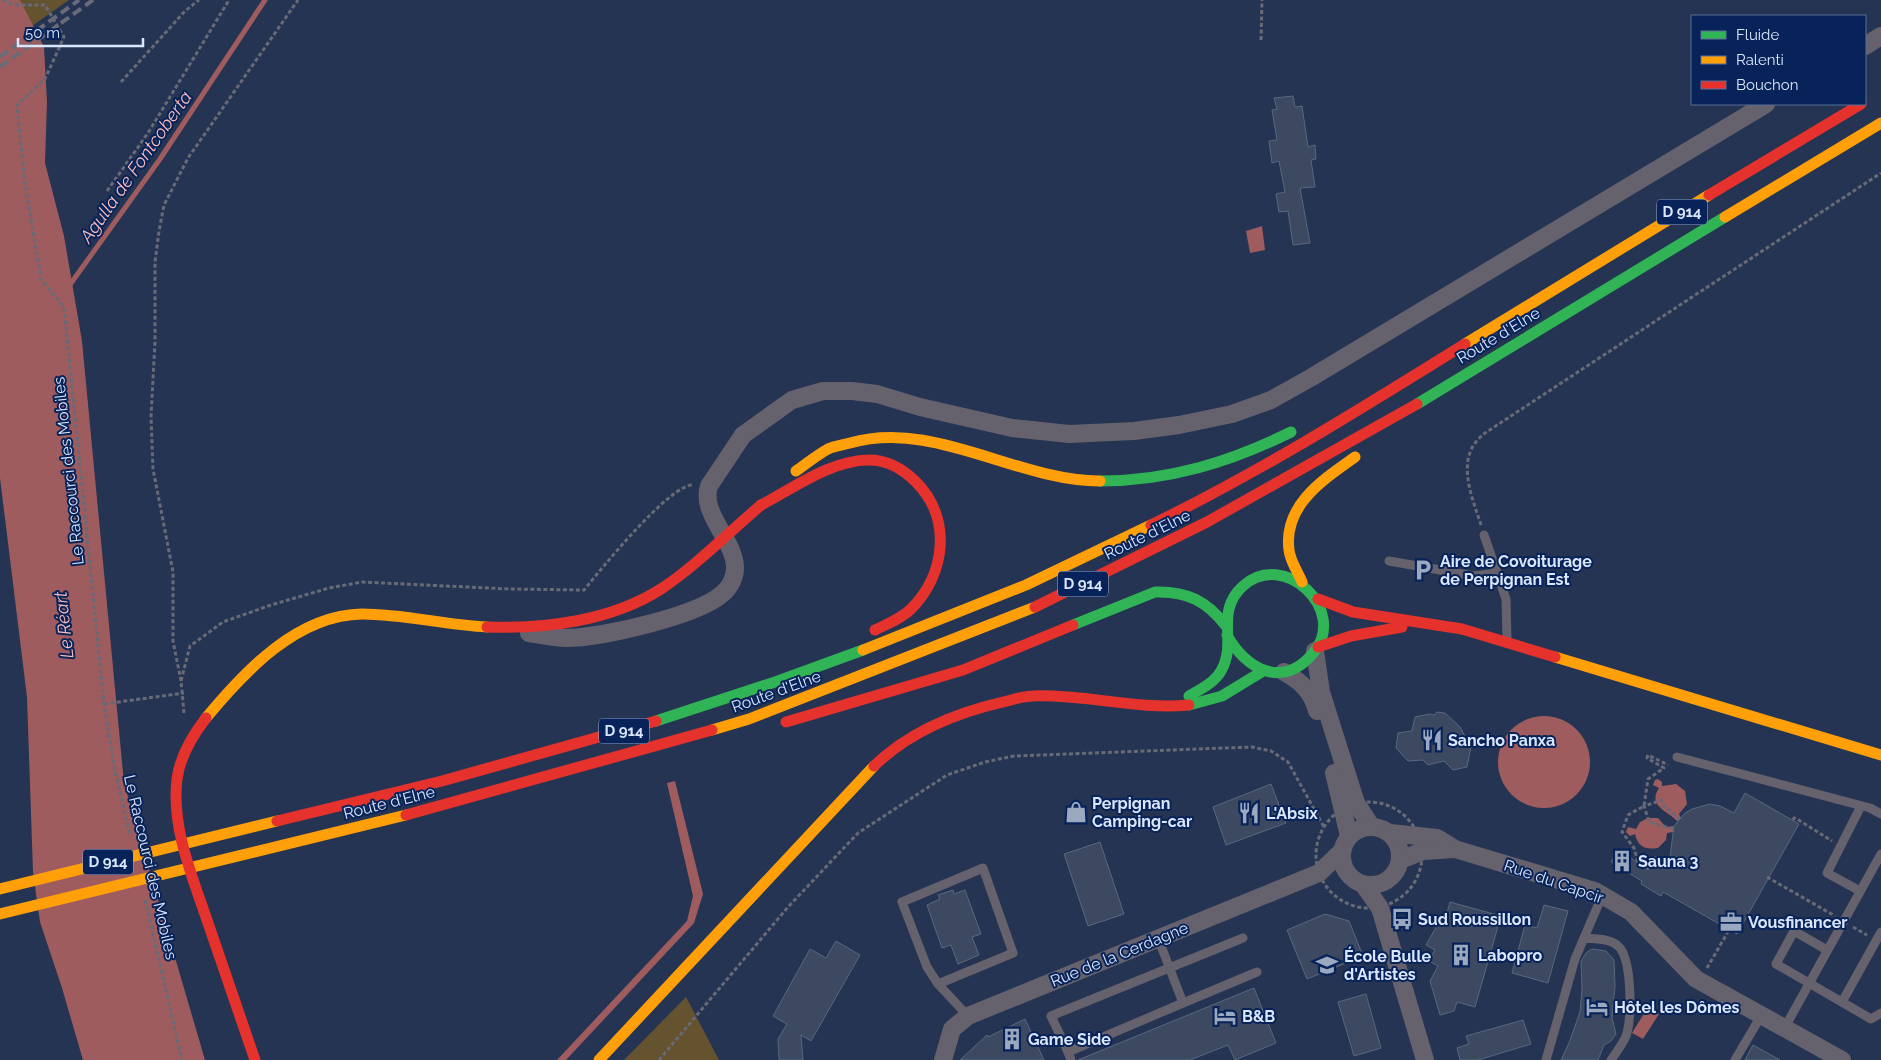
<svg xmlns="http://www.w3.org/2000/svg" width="1881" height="1060" viewBox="0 0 1881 1060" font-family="Raleway,sans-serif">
	<rect width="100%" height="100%" fill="#243452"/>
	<g fill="#65522f">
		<path d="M20,0H69L32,26Z"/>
		<path d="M686,997L719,1060H624Z"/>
	</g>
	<g fill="#9f5c5e">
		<path d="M0,0H20L44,47L47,102L45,163L64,236L82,341L124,783L205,1060H83L62,988L40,922L33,872L27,697L0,478Z"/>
		<path d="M1262,226L1265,250L1250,253L1246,231Z"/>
		<circle cx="1544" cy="762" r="46"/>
		<path d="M1658,779L1662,782V786L1676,784L1685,791L1687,804L1679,814L1681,818L1677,821C1668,811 1647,806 1659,788L1653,785L1655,780Z"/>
		<path d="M675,781L703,894L694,923L566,1060H557L687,921L693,896L667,783Z"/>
		<path d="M1648,818H1658L1666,827L1674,826L1673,832L1667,833L1666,840L1658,848C1645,850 1638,847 1635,834L1630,836L1626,832L1628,827L1636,829L1640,822Z"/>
		<path d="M1648,1007L1659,1014L1643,1039L1632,1033Z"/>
	</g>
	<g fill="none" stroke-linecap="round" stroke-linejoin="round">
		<path stroke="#9f5c5e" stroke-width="5" d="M69,286L160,159L265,0"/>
	</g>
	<g fill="#3d4961" stroke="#596780">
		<path d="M1293,96L1295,107L1302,106L1308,147L1315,145L1316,159L1311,160L1315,187L1300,188L1310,243L1293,245L1288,211L1279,212L1276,194L1285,192L1279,161L1272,163L1269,141L1277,140L1272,110L1277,109L1274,98Z"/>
		<path d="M1437,712L1445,713L1460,727L1471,747L1467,767L1453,770L1444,761L1428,765L1423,760L1408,761L1396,748L1398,733L1412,731L1415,717L1430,714L1434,715Z"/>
		<path d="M1271,784L1286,823L1226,845L1213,807Z"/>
		<path d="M1745,793L1799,824L1737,934L1663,892L1661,896L1641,884L1642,881L1611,862L1618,851L1648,868L1655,856L1669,865L1674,826L1685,813L1692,809L1710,804L1720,806L1734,813Z"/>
		<path d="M1100,842L1124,914L1088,926L1064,854Z"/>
		<path d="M953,890L954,894L965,890L981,934L972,937L979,955L958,964L951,945L942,948L927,905L940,899L938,895Z"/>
		<path d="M1450,902L1501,916L1475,1007L1457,1002L1454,1011L1440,1015L1430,981L1438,966L1429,961L1435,950L1426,945L1439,922L1444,924Z"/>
		<path d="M1544,905L1568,911L1548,983L1512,973L1525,925L1537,928Z"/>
		<path d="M1325,914L1349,921L1363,956L1307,979L1287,930Z"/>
		<path d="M836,941L860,955L811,1041L801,1035L803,1060H779L778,1039L787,1024L773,1016L810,949L826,958Z"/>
		<path d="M1592,949L1606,951L1614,960L1615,986L1612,1018L1616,1034L1611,1041L1604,1045L1598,1060H1561L1569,1043L1580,1012L1582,989L1581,961L1587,952Z"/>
		<path d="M1254,988L1276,1043L1235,1060L1228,1045L1190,1060H1078Z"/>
		<path d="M1366,994L1381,1048L1354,1056L1338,1002Z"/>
		<path d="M1025,1019L1044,1060H960L987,1035L988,1037Z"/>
		<path d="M1523,1020L1531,1044L1478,1060H1460L1457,1048L1469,1044L1466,1036Z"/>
		<path d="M1753,1045L1780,1060H1745Z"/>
	</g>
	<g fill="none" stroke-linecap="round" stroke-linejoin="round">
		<g stroke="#696a77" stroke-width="3" stroke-dasharray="4 2.5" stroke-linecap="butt">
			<path d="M3,0L14,5H45L64,37L45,79L17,105L25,183L41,279L64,307L104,704L115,771L130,835"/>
			<path d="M1261,40L1262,0"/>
			<path d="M121,82L185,11L199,0"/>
			<path d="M107,191L148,133L229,0"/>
			<path d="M1481,525C1474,503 1460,471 1472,448C1474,443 1479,439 1482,435L1881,173"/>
			<path d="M181,681L173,641V572L153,469L151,417L155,341V262L159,231L164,205L188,158L298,0"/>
			<path d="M104,704L184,693"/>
			<path d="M184,713L181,681L190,646L223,622L271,605L329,588L362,582L509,589L584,590C601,569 670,484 693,485"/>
			<circle cx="1369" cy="855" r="53"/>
			<path d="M1793,820L1794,818L1797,819L1832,841"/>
			<path d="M1673,829L1649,822L1644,806L1662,800L1664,806L1680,819"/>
			<path d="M1649,869L1638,862L1634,848L1622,832L1628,815L1644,806L1648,779L1664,768L1647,758L1648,755L1668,765"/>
			<path d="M1767,877L1835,916"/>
			<path d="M145,900L182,1060"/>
			<path d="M1853,927L1867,935"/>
			<path d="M1707,968L1729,930"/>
			<path d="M659,1060L788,907L858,833L947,775L985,762L1014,756L1252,747L1271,751L1288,762L1324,827"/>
		</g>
		<g stroke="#65616d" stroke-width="9">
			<path d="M1484,535L1506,599L1507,639"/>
			<path d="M1389,561L1474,576L1497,573"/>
			<path d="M1677,757L1870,808L1881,814"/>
			<path d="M1860,891L1827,873L1861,806"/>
			<path d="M1584,938C1596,939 1612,938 1620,948C1632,963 1632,1019 1626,1036C1622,1045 1616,1053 1611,1060"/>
			<path d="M1827,950L1794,931L1776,964L1871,1019L1881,1013"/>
			<path d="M938,984L1013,953L983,868L902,902L927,967L938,984L968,1016"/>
			<path d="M1842,1002L1881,932"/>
			<path d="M1183,1003L1257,972"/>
			<path d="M1784,1029L1881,854"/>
			<path d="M1068,1052L1051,1016L1243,938"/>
			<path d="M1071,1060L1068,1052L1183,1003L1158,938"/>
			<path d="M1546,1060L1575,959L1602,896"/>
			<path d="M1735,1060L1761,1016"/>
		</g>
		<g stroke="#65616d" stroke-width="18">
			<path d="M1865,46L1881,36"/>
			<path d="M529,633C541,635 554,638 566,638C600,638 697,616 722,594C730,588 735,577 735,568C735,540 700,514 709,486L743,435L792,400L823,391H852L877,394L920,407L1012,428L1069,434L1134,431L1179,425L1232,414L1271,400L1312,377L1766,104"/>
			<path d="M1315,651L1321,692L1356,803L1371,826"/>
			<path d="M1284,672C1302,682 1312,692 1317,711"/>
			<path d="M1334,773L1349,836"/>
			<circle cx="1371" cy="856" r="29"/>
			<path d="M1390,833L1437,838L1455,849L1595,891L1631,912L1696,979L1842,1060"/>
			<path d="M1400,860L1423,851L1455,849"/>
			<path d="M1363,884L1380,908L1425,1060"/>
			<path d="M943,1060L952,1029L968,1016L1319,873L1342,851"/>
		</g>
		<g stroke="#30b455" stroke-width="11">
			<path d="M1417,404L1725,217"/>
			<path d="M1100,481C1169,481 1230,462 1291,432"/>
			<path d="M1073,625L1155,592C1187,591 1207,601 1226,626"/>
			<path d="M1189,696C1201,689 1214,683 1221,671C1238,642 1214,612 1243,586C1284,549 1348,610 1314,652C1284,690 1246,670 1227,635"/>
			<path d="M1189,705L1222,696L1263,671"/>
			<path d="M656,721L778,681L863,650"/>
		</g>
		<g stroke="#ff9f0a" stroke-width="11">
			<path d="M1725,217L1881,123"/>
			<path d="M1465,344L1709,195"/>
			<path d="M796,471C806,464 817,455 828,449C834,446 843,445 850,443C934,419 1016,481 1100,481"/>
			<path d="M1302,582C1298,572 1290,561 1289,550C1283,505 1324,479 1355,457"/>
			<path d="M863,650L1026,585L1151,525"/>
			<path d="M1555,657L1881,755"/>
			<path d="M206,718C245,671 297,615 362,614C404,614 445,625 487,627"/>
			<path d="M712,730L749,719L1035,607"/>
			<path d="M0,889L277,821"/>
			<path d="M0,914L406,815"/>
			<path d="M599,1060L874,766"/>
		</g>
		<g stroke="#e5322d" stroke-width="11">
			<path d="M1709,195L1861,104"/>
			<path d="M761,505C794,488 831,460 869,460C888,460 904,470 916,482C952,518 946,574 911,609C901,619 887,624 875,630"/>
			<path d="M1151,525C1260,472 1362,408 1465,344"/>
			<path d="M1318,599L1353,612L1462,629L1555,657"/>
			<path d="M1035,607L1207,522L1417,404"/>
			<path d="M487,627C545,629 611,621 661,589C697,565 728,533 761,505"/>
			<path d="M1318,647L1351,636L1402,627"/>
			<path d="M206,718C192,736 180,757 177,779C171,828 193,878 208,923C224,969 239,1014 255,1060"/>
			<path d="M786,722L963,670L1073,625"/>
			<path d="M874,766C910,731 955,713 1003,702C1012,700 1023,696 1033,696C1085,694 1137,710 1189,705"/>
			<path d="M406,815L712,730"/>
			<path d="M277,821L442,781L656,721"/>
		</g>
		<g stroke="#696b7b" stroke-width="4" stroke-dasharray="10 5" stroke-linecap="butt">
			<path d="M0,57L79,0"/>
			<path d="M0,67L93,0"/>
		</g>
	</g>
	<defs>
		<g id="parking-bare" transform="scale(1.725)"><path d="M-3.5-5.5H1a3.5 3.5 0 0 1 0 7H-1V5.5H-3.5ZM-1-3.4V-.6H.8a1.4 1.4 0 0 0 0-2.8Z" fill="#9aa8c0" stroke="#072359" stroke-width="2.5" paint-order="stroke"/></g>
		<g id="restaurant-bare" transform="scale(1.725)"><path d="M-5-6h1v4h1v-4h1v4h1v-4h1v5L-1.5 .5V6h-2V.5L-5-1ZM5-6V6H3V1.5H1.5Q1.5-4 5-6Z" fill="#9aa8c0" stroke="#072359" stroke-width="2.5" paint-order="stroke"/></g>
		<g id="shop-bare" transform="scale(1.725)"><path d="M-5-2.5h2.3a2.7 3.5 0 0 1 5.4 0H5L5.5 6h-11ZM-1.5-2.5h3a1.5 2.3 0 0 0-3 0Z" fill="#9aa8c0" stroke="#072359" stroke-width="2.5" paint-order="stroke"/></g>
		<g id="building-bare" transform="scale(1.725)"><path d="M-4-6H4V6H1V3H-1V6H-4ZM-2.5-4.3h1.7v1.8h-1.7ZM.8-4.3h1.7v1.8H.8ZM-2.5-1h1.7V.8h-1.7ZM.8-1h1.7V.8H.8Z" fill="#9aa8c0" stroke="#072359" stroke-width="2.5" paint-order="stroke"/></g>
		<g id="bus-bare" transform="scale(1.725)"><path d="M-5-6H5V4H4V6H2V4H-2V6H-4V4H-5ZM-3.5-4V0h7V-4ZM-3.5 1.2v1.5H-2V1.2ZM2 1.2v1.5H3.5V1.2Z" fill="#9aa8c0" stroke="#072359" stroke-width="2.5" paint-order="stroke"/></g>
		<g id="office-bare" transform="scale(1.725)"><path d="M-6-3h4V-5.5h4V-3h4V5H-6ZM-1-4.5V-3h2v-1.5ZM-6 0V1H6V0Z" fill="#9aa8c0" stroke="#072359" stroke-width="2.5" paint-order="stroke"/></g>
		<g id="school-bare" transform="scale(1.725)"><path d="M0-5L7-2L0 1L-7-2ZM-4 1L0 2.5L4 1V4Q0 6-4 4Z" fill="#9aa8c0" stroke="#072359" stroke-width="2.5" paint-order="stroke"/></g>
		<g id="hotel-bare" transform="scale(1.725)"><path d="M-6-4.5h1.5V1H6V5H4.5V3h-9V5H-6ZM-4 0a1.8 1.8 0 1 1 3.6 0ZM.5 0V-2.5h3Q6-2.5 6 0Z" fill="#9aa8c0" stroke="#072359" stroke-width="2.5" paint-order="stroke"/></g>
	</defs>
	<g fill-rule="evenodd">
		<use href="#parking-bare" x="1423" y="570"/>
		<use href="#restaurant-bare" x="1432" y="740"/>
		<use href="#shop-bare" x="1076" y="812"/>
		<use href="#restaurant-bare" x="1249" y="813"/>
		<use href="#building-bare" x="1622" y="861"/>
		<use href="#bus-bare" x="1402" y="919"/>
		<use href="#office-bare" x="1731" y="922"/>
		<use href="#building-bare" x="1461" y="955"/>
		<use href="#school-bare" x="1327" y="965"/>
		<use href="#hotel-bare" x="1597" y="1007"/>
		<use href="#hotel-bare" x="1225" y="1016"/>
		<use href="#building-bare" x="1012" y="1039"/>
	</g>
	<g text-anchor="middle" stroke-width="4" stroke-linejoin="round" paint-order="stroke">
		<g fill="#072359" stroke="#9bacca" stroke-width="1">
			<rect x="1657" y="199.5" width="50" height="25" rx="4"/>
			<rect x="1058" y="571.5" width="50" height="25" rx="4"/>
			<rect x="599" y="718.5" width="50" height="25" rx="4"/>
			<rect x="83" y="849.5" width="50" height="25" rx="4"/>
		</g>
		<g font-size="15" font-weight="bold" fill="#dae6fb">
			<text x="1682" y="217">D 914</text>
			<text x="1083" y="589">D 914</text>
			<text x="624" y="736">D 914</text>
			<text x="108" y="867">D 914</text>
		</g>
		<g font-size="16" fill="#dae6fb" stroke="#072359">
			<text transform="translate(1498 335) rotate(-31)" y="6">Route d'Elne</text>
			<text transform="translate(68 471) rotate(-96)" y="6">Le Raccourci des Mobiles</text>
			<text transform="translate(1147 534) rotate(-26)" y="6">Route d'Elne</text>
			<text transform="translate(776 691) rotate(-20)" y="6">Route d'Elne</text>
			<text transform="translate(389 802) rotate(-14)" y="6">Route d'Elne</text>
			<text transform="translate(151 867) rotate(77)" y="6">Le Raccourci des Mobiles</text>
			<text transform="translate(1554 881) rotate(19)" y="6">Rue du Capcir</text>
			<text transform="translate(1119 954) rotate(-22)" y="6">Rue de la Cerdagne</text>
		</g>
		<g font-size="16" font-weight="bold" fill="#dae6fb" stroke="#072359" text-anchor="start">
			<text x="1440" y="567">Aire de Covoiturage<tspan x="1440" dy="18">de Perpignan Est</tspan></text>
			<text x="1448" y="746">Sancho Panxa</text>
			<text x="1092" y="809">Perpignan<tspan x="1092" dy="18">Camping-car</tspan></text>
			<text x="1266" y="819">L'Absix</text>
			<text x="1638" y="867">Sauna 3</text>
			<text x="1418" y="925">Sud Roussillon</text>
			<text x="1748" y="928">Vousfinancer</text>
			<text x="1478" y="961">Labopro</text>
			<text x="1344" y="962">École Bulle<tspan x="1344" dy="18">d'Artistes</tspan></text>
			<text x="1614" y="1013">Hôtel les Dômes</text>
			<text x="1242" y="1022">B&amp;B</text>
			<text x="1028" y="1045">Game Side</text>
		</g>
		<g font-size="18" font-style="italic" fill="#ffbdba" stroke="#072359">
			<text transform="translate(136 167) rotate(-55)" y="6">Agulla de Fontcoberta</text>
			<text transform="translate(64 625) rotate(-96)" y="6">Le Réart</text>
		</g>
	</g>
	<rect x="1691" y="15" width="175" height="90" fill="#072359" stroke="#5b719a"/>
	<rect x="1701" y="31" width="25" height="8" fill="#30b455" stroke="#5b719a"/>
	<text x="1736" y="40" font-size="15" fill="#dae6fb">Fluide</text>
	<rect x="1701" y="56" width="25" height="8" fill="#ff9f0a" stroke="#5b719a"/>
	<text x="1736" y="65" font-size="15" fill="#dae6fb">Ralenti</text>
	<rect x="1701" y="81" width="25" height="8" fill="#e5322d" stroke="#5b719a"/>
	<text x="1736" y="90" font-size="15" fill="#dae6fb">Bouchon</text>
	<path d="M18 38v8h125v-8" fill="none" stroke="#dae6fb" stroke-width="2.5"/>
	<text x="25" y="38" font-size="15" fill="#dae6fb" stroke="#072359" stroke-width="4" paint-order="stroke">50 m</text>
</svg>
